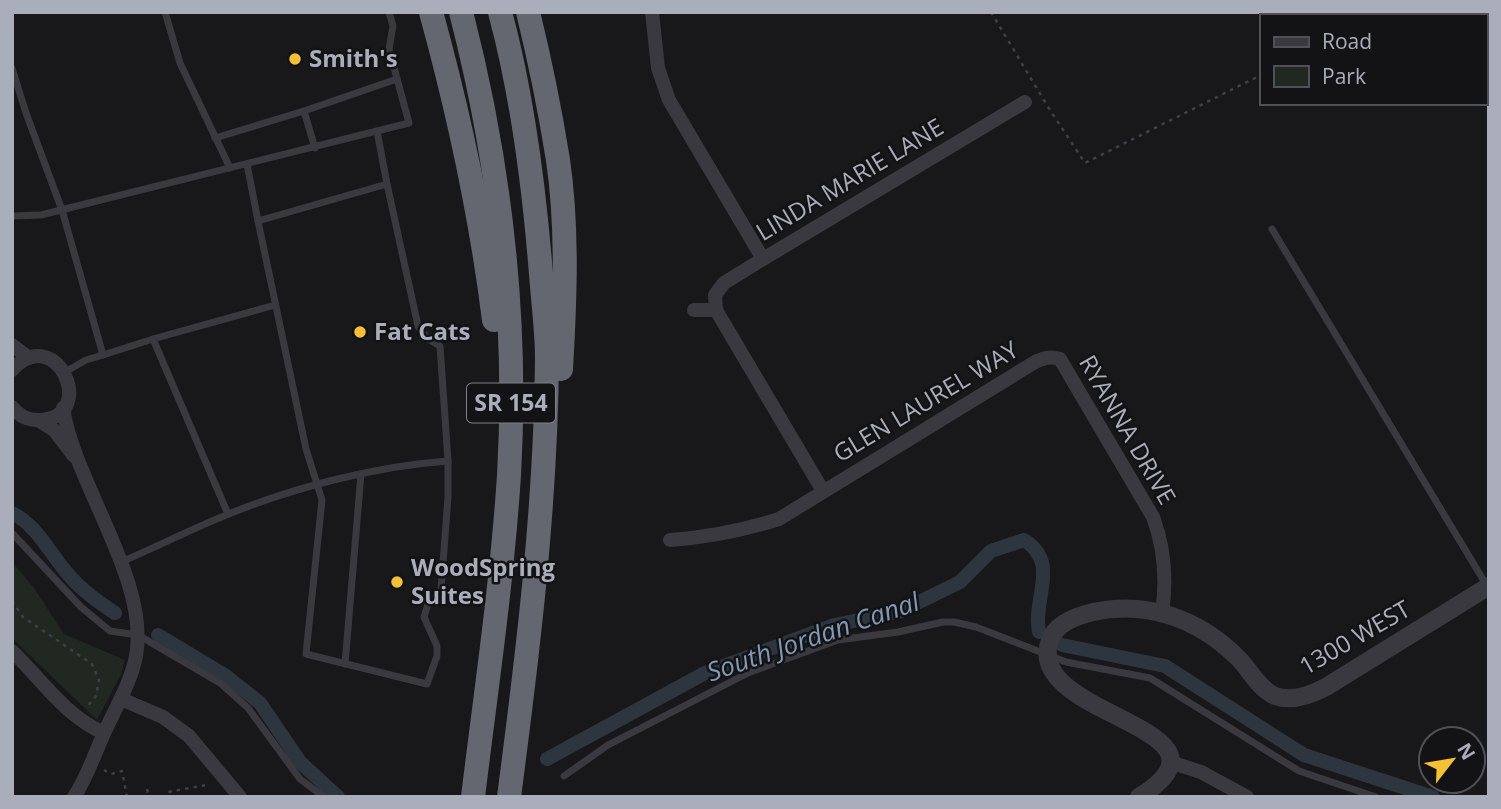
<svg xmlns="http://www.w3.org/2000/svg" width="1501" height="809" viewBox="0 0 1501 809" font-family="'Open Sans',sans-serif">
	<rect width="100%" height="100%" fill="#18181a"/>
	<path fill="#202821" d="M12,562L34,588L64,634L125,660L121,674L97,720L12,638Z"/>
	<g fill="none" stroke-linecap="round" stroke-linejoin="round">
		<g stroke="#2d363e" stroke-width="14">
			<path d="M12,513C37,525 50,554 68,574C81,590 98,602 115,613"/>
			<path d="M158,635L226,676L260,703L300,762L338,797"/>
			<path d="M1062,645L1165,666L1304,755L1433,797"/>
			<path d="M547,759L705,673L834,625L899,612L960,582L991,551L1024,540C1061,563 1032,599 1039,632"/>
		</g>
		<g stroke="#3f4046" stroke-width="2.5" stroke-dasharray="3.5 5" stroke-linecap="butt">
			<path d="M991,12L1048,107L1085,163L1261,75"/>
			<path d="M12,601L23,617L92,664L99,680L96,696L87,707"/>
			<path d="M104,770L111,774L122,771L127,797"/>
			<path d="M147,789L149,797"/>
			<path d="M164,797L168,796V792L206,785"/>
		</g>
		<g stroke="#39393f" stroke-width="7">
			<path d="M165,12L180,63L230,168"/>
			<path d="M12,68L26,113L62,210L103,355L86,360L65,372"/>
			<path d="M304,111L315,148"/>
			<path d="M377,131L387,184"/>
			<path d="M215,138L304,111L397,79"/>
			<path d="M12,216L41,215L409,123L389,49L393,26L389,12"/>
			<path d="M258,221L306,449L322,500L306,654L427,684L437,656V646L424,617L428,604L441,590L448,497V461"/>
			<path d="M1272,229L1487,586"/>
			<path d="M153,339L275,305"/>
			<path d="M103,355L153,339L228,514"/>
			<path d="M12,533L81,607L110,631L138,635L220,683L248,708L300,779L324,797"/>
			<path d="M121,562C157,547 193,528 229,514C295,487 377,466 448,461L440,346L428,339L418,326L387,184L258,221L247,164"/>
			<path d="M345,664L361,474"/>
			<path d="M564,776L608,745L748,673L838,640L898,632L943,622H954L976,627L1066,662L1150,678L1299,771L1376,797"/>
		</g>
		<g stroke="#39393f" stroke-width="14">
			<path d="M652,12L658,68L669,100L763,259"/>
			<path d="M1485,28L1489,26"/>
			<path d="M1485,89L1489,95"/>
			<path d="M694,310H716"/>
			<path d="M12,345L29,358"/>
			<path d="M12,370C56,321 99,416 41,420C29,421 19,416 12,407"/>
			<path d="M63,408C75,485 150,581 136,656C131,682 117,705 106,729C95,752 88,776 74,797"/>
			<path d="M40,421L54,430L74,456"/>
			<path d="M823,491L716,310L715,295L724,283L763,259L1025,102"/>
			<path d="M670,540C710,537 741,531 779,519L1035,362C1044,358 1050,356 1060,359L1153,517C1165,549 1167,579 1162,613"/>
			<path d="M12,651C42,680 65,716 104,733"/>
			<path d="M121,699L163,717L189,736L240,797"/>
			<path d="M1170,762L1201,772L1247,797"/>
		</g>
		<path stroke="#39393f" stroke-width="18" d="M1139,797C1253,726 1021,718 1050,640C1056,623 1076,616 1093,612C1147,600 1199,619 1238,658C1250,670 1259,689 1275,696C1292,702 1311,695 1326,687L1489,586"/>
		<g stroke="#656770" stroke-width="24">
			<path d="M431,12C459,114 481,216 494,320"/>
			<path d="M461,12C500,163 518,319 509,475C502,583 486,690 473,797"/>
			<path d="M500,12C523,97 534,186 541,274C543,302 547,330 547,358C546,505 528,652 509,797"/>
			<path d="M528,12C540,61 550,110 558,160C568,228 565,300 561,369"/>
		</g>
	</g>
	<g fill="#f5c035" stroke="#131315" stroke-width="2.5">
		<circle cx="295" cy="59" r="7"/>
		<circle cx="360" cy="332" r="7"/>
		<circle cx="397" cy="582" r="7"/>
	</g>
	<g text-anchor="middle" stroke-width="5" stroke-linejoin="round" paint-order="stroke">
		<rect fill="#131315" stroke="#7d8088" stroke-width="2" x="467" y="383.5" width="88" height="39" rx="5"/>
		<g font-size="23" font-weight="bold" fill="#aaaeba">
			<text x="511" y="411">SR 154</text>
		</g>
		<g font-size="24" font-weight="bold" fill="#aaaeba" stroke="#131315" text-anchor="start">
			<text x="309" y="67">Smith's</text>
			<text x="374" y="340">Fat Cats</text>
			<text x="411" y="576">WoodSpring<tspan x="411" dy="28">Suites</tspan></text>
		</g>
		<g font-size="24" fill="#aaaeba" stroke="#131315">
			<text transform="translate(850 180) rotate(-31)" y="8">LINDA MARIE LANE</text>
			<text transform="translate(926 402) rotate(-31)" y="8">GLEN LAUREL WAY</text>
			<text transform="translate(1127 430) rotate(60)" y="8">RYANNA DRIVE</text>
			<text transform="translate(1355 638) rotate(-30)" y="8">1300 WEST</text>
		</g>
		<g font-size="26" font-style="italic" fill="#8199b5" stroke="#131315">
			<text transform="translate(813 637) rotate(-19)" y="9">South Jordan Canal</text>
		</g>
	</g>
	<rect width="1501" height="809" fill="none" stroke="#aaaeba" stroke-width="28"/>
	<rect x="1260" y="14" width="228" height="91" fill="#131315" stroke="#4f5157" stroke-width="2"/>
	<rect x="1274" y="37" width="35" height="10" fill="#39393f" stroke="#4f5157" stroke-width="2"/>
	<text x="1322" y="49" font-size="21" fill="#aaaeba">Road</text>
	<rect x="1274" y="66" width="35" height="21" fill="#202821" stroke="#4f5157" stroke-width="2"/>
	<text x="1322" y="84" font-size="21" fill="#aaaeba">Park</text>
	<g transform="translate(1452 760) rotate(59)"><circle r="33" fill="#131315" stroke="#4f5157" stroke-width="2"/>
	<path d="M0-5L12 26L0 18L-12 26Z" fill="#f5c035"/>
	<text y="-10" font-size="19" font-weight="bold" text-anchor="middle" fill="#aaaeba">N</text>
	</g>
</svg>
